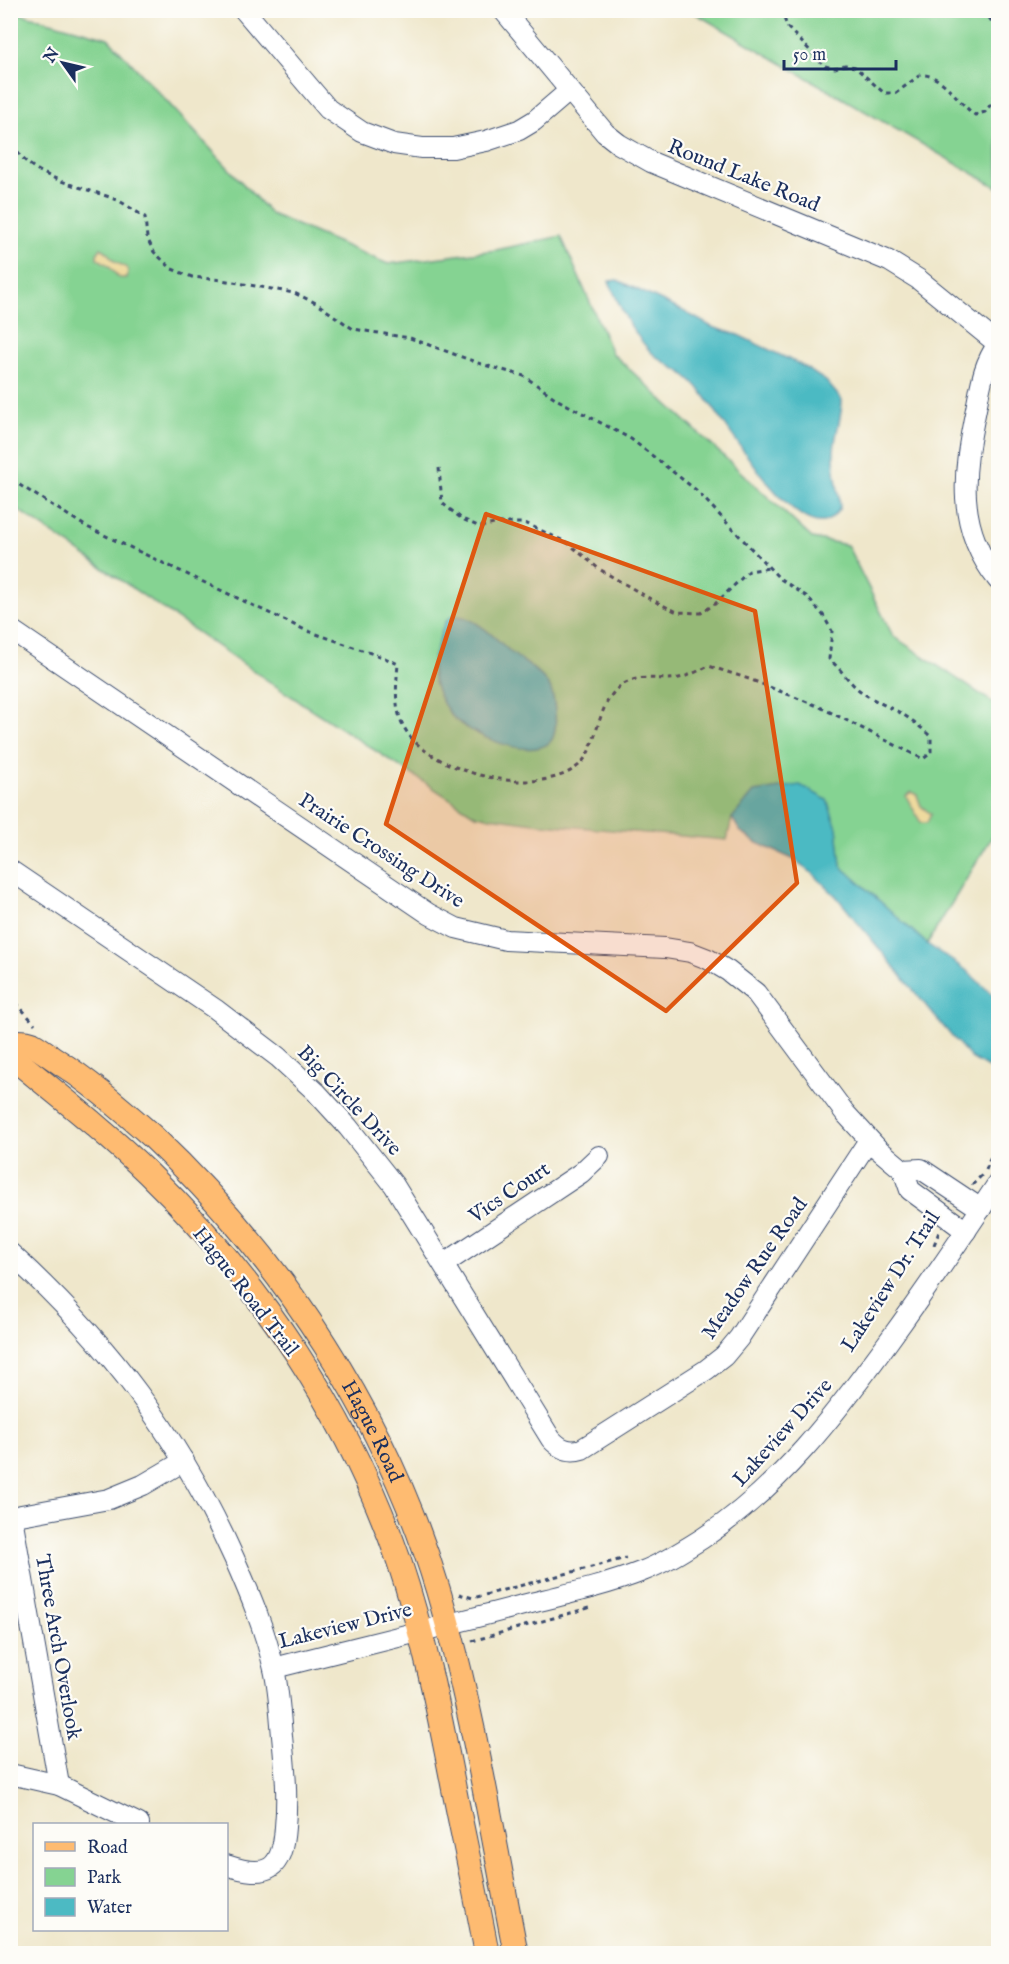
<svg xmlns="http://www.w3.org/2000/svg" width="1009" height="1964" viewBox="0 0 1009 1964" font-family="'IM FELL English',serif">
	<rect width="100%" height="100%" fill="#fdfcf7"/>
	<filter id="ink" filterUnits="userSpaceOnUse"><feTurbulence type="fractalNoise" baseFrequency=".0167" numOctaves="2"/><feDisplacementMap in="SourceGraphic" scale="12" xChannelSelector="R" yChannelSelector="G"/><feConvolveMatrix kernelMatrix="1 2 1 2 8 2 1 2 1" color-interpolation-filters="sRGB"/></filter>
	<filter id="wash" filterUnits="userSpaceOnUse"><feTurbulence type="fractalNoise" baseFrequency=".008" numOctaves="4" result="noise"/><feDisplacementMap in="SourceGraphic" scale="24" xChannelSelector="R" yChannelSelector="G"/><feGaussianBlur stdDeviation="1.35" result="paint"/><feColorMatrix in="noise" values="0 0 0 0 0 0 0 0 0 0 0 0 0 0 0 0 0 1.4 0 .05"/><feComposite in="paint" operator="in"/></filter>
	<g filter="url(#wash)">
		<rect width="100%" height="100%" fill="#efe7cb"/>
		<g fill="#85d392" stroke="#508178" stroke-width="1.5">
			<path d="M11,11L108,38L271,214L388,264L496,250L561,236L612,353L812,538L847,545L893,636L998,706V827L927,944L841,866L837,828L732,818L727,840L542,824L475,815L286,693L11,505Z"/>
			<path d="M691,11H998V188Z"/>
		</g>
		<g fill="#eeda9e" stroke="#84847e" stroke-width="1.5">
			<path d="M101,248L106,251L114,261L127,268L128,273L126,278H119L108,265L97,258V254Z"/>
			<path d="M911,792L917,795L921,806L931,814L927,823H921L906,796Z"/>
		</g>
		<g fill="#4cbac3" stroke="#347490" stroke-width="1.5">
			<path d="M617,280L685,312L712,327L738,335L801,365L826,381L842,400C842,420 833,438 834,456C834,473 839,491 840,508C834,516 829,523 818,522C784,519 730,430 709,402C703,393 694,382 685,375C674,367 661,362 651,352C631,331 620,308 609,281Z"/>
			<path d="M453,616C457,616 462,616 466,618C484,625 499,642 513,654C525,663 539,671 548,684C555,694 559,731 551,741C532,762 467,734 452,716C442,704 433,686 432,670C431,661 436,652 438,644C441,634 443,620 453,616Z"/>
			<path d="M800,785L827,800L837,828L841,866L927,944L966,970L998,1000V1069H990L971,1058L937,1019L836,896L812,873L795,860L755,842L740,831L732,818L754,792Z"/>
		</g>
	</g>
	<g filter="url(#ink)">
		<g fill="none" stroke-linecap="round" stroke-linejoin="round">
			<g stroke="#3b4b6e" stroke-width="22">
				<g id="minor">
					<path d="M244,10L328,109L362,132L394,144L422,148H453L486,141L519,130L534,121L569,91"/>
					<path d="M503,10L605,133L619,144L651,162L889,261L918,279L998,344"/>
					<path d="M998,344C983,365 981,384 976,409C963,471 955,527 998,580"/>
					<path d="M10,629L429,914L456,928L506,940L665,948L690,952L708,959L728,971L756,993L845,1113L878,1149L903,1170L910,1190L966,1231"/>
					<path d="M10,870L215,1009L278,1057L316,1092L348,1127L394,1185L551,1439C560,1449 569,1453 582,1449L706,1370L724,1356L739,1338L869,1140"/>
					<path d="M903,1170L921,1169L981,1209"/>
					<path d="M10,1253C109,1343 179,1436 234,1558C250,1594 265,1630 274,1669C279,1691 280,1714 282,1736C285,1767 288,1796 285,1827C282,1870 268,1879 226,1865"/>
					<path d="M444,1264L581,1173L599,1156"/>
					<path d="M10,1517L109,1499L143,1485L184,1461"/>
					<path d="M12,1517L59,1785"/>
					<path d="M274,1668C357,1647 440,1627 523,1605C563,1595 605,1586 643,1571C664,1563 684,1550 703,1538C780,1487 834,1416 888,1342C926,1290 962,1237 998,1183"/>
					<path d="M10,1774L59,1785L139,1824"/>
				</g>
			</g>
			<g stroke="#3b4b6e" stroke-width="26">
				<g id="major">
					<path id="s1" d="M10,1042C17,1042 26,1041 32,1044C41,1049 50,1056 59,1062C93,1084 123,1110 153,1137C284,1261 386,1417 438,1590C473,1709 492,1832 516,1954"/>
					<path d="M10,1046L17,1061C61,1097 107,1133 148,1173C259,1281 348,1414 399,1561C424,1635 439,1712 454,1789C465,1844 477,1899 487,1954"/>
				</g>
			</g>
			<g stroke="#3b4b6e" stroke-width="3" stroke-dasharray="4.5 4.5" stroke-linecap="butt">
				<path d="M782,10L783,16L788,28L825,66L835,68L845,65L855,67L884,93H896L920,75C943,73 958,103 975,115L985,112L998,95"/>
				<path d="M984,10L998,31"/>
				<path d="M10,99C15,112 9,127 12,140C22,178 87,187 117,200C127,205 136,212 145,217L147,238L154,252L172,269L192,277L222,280L294,293L316,303L353,329L410,338L481,364L524,376L558,400L631,439L696,490L779,578L806,596L823,615L832,631L829,659C840,668 848,681 859,690C871,699 884,705 897,711C910,718 921,727 931,737V753L923,759L820,707L749,679L709,666C700,670 689,676 679,678C657,682 639,671 618,688C596,707 598,748 579,765C540,799 438,774 409,735C393,714 396,689 398,664L385,658L305,630L87,527L10,479"/>
				<path d="M439,468L442,503L462,519L480,527L499,523H525L568,543L599,569L654,601L677,612L701,613L715,604L749,571L769,568"/>
				<path d="M10,996L35,1024"/>
				<path d="M986,1170L993,1150L998,1143"/>
				<path d="M972,1185L982,1175"/>
				<path d="M934,1245L939,1232"/>
				<path d="M459,1594L473,1598L626,1558"/>
				<path d="M472,1641L592,1607"/>
			</g>
			<use href="#minor" stroke="#fff" stroke-width="20"/>
			<use href="#major" stroke="#febb71" stroke-width="24"/>
		</g>
	</g>
	<path fill="#de5710" fill-opacity="0.2" stroke="#de5710" stroke-width="4.5" stroke-linejoin="round" d="M486,514L755,611L797,883L666,1011L386,824Z"/>
	<g text-anchor="middle" stroke-width="4.5" stroke-linejoin="round" paint-order="stroke">
		<g font-size="21" fill="#1b2f5e" stroke="#fdfcf7">
			<text transform="translate(744 175) rotate(22)" y="7">Round Lake Road</text>
			<text transform="translate(382 850) rotate(33)" y="7">Prairie Crossing Drive</text>
			<text transform="translate(350 1100) rotate(47)" y="7">Big Circle Drive</text>
			<text transform="translate(509 1192) rotate(-34)" y="7">Vics Court</text>
			<text transform="translate(754 1268) rotate(-55)" y="7">Meadow Rue Road</text>
			<text transform="translate(890 1281) rotate(-57)" y="7">Lakeview Dr. Trail</text>
			<text transform="translate(246 1291) rotate(52)" y="7">Hague Road Trail</text>
			<text dy="7" stroke="none"><textPath href="#s1" startOffset="544">Hague Road</textPath></text>
			<text transform="translate(782 1432) rotate(-48)" y="7">Lakeview Drive</text>
			<text transform="translate(345 1625) rotate(-14)" y="7">Lakeview Drive</text>
			<text transform="translate(59 1647) rotate(80)" y="7">Three Arch Overlook</text>
		</g>
	</g>
	<rect width="1009" height="1964" fill="none" stroke="#fdfcf7" stroke-width="36"/>
	<rect x="33" y="1823" width="195" height="108" fill="#fdfcf7" stroke="#a3aaba" stroke-width="1.5"/>
	<rect x="45" y="1842" width="30" height="9" fill="#febb71" stroke="#a3aaba" stroke-width="1.5"/>
	<text x="87" y="1853" font-size="18" fill="#1b2f5e">Road</text>
	<rect x="45" y="1868" width="30" height="18" fill="#85d392" stroke="#a3aaba" stroke-width="1.5"/>
	<text x="87" y="1883" font-size="18" fill="#1b2f5e">Park</text>
	<rect x="45" y="1898" width="30" height="18" fill="#4cbac3" stroke="#a3aaba" stroke-width="1.5"/>
	<text x="87" y="1913" font-size="18" fill="#1b2f5e">Water</text>
	<g transform="translate(63 63) rotate(304)" stroke="#fdfcf7" stroke-width="4.5" paint-order="stroke">
	<path d="M0-4.5L10 22L0 15L-10 22Z" fill="#1b2f5e"/>
	<text y="-9" font-size="16" font-weight="bold" text-anchor="middle" fill="#1b2f5e">N</text>
	</g>
	<path d="M784 60v9h112v-9" fill="none" stroke="#1b2f5e" stroke-width="3"/>
	<text x="793" y="60" font-size="18" fill="#1b2f5e" stroke="#fdfcf7" stroke-width="4.5" paint-order="stroke">50 m</text>
</svg>
